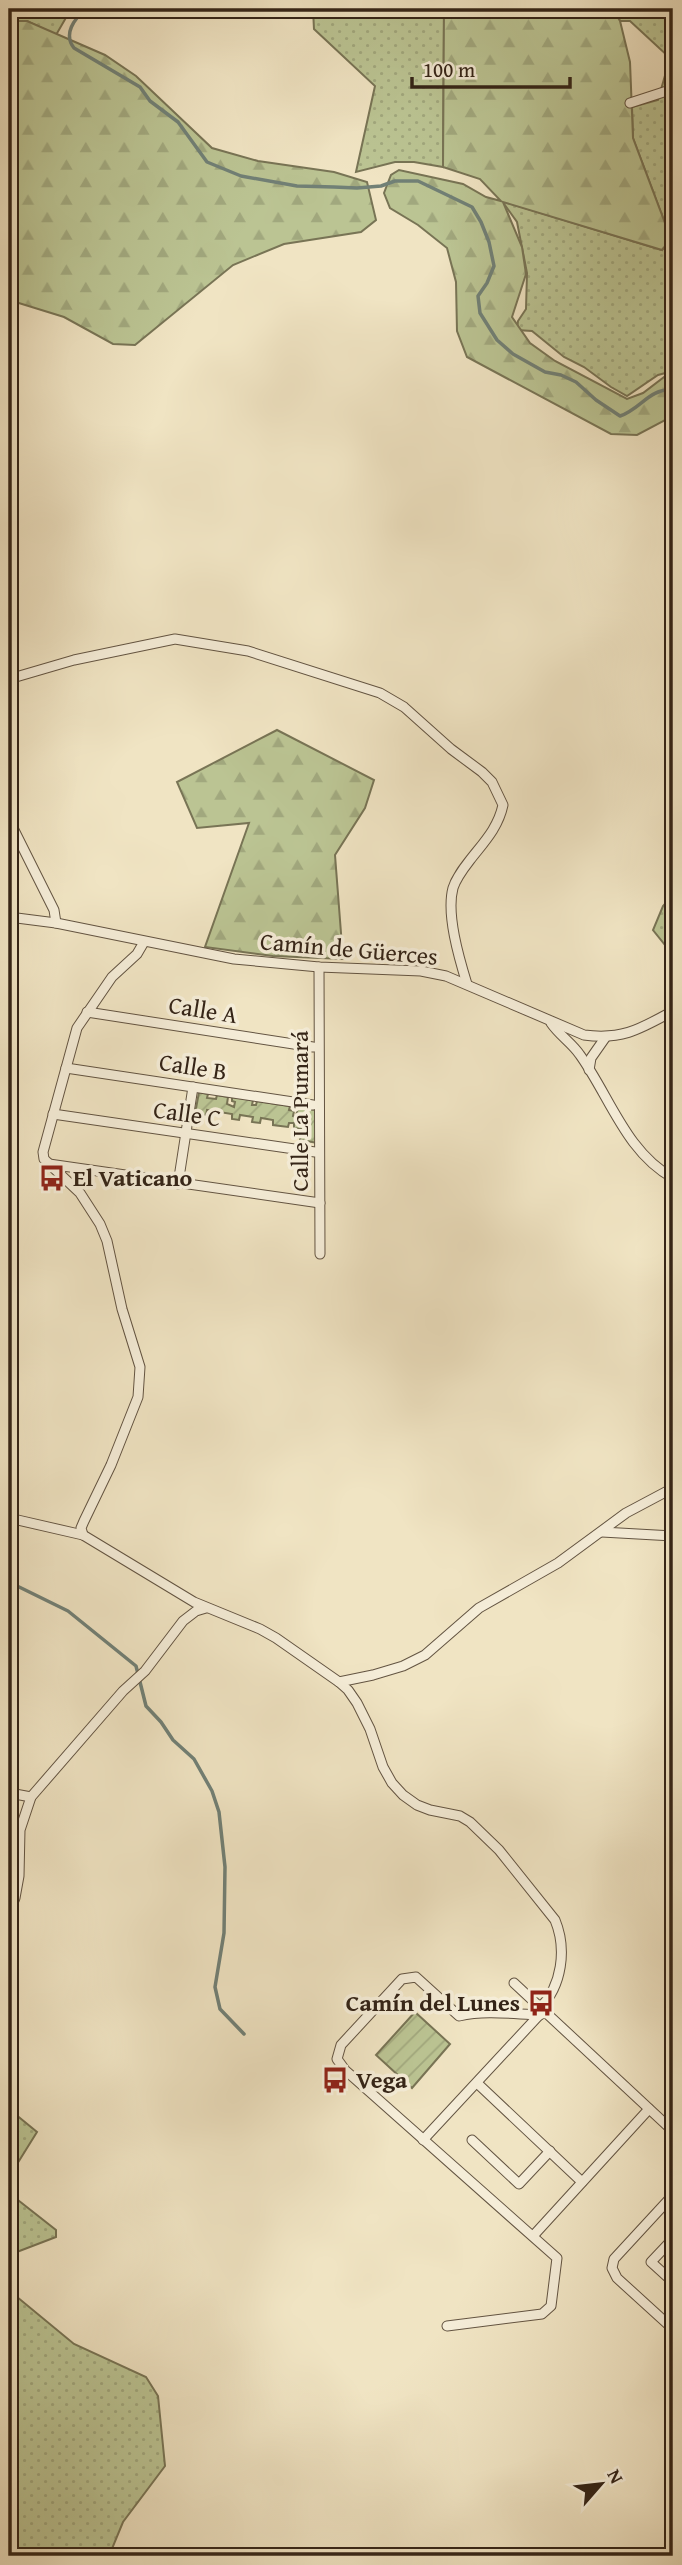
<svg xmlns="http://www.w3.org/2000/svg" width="682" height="2565" viewBox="0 0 682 2565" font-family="'Gentium Book Plus',serif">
	<defs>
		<pattern id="grass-dots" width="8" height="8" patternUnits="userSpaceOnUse" patternTransform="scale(1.75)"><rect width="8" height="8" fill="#bbc493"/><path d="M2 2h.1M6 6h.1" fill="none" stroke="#a1a87e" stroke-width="1.8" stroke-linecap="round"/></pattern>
		<pattern id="forest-firs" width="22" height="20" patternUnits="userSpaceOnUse" patternTransform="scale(1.75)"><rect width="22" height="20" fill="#bbc493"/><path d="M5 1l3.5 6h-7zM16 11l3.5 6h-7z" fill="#a1a87e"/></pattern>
		<pattern id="garden-furrows" width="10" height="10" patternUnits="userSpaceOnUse" patternTransform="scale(1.75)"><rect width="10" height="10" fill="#bbc493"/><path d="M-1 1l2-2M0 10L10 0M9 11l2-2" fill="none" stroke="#a1a87e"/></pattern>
	</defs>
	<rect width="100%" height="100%" fill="#f0e4c3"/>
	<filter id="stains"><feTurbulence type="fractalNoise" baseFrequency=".00286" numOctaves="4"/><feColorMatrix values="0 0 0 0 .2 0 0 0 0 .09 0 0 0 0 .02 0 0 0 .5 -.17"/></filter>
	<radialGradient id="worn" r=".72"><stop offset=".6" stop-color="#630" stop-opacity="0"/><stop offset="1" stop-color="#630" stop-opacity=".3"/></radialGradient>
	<g fill="url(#grass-dots)" stroke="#787455" stroke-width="2">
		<path d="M9,9H71L56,35L27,21H9Z"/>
		<path d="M313,9H444L443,167L414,162H395L356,172L375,86L314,29Z"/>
		<path d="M613,9H673V371L658,375L627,396L611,387L584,367L564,357L532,331L517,330L518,321L526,309L527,273L517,222L502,201L662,250L671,239L633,138L632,107L658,100L670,58L630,21H620Z"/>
		<path d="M673,895V955L653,930L663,906Z"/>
		<path d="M9,2109L37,2132L9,2177Z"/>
		<path d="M9,2193L56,2230V2237L9,2255Z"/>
		<path d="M9,2286L11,2292L74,2344L146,2377L158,2396L165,2466L123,2522L109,2556H9Z"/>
	</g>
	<g fill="url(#forest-firs)" stroke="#787455" stroke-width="2">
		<path d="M444,9H613L620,21L630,62L633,138L671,239L662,250L503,202L522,247L526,274L512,317L530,343L555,361L627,399L643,393L668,374H673V416L637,435L611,434L467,357L457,331L456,282L447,248L418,225L390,208L384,193L391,175L399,170L463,184L486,197L501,201L480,179L443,167Z"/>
		<path d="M9,21H27L105,55L136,76L212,148L258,161L334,172L367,182L376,220L361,232L284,244L233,265L135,345L113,344L64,317L9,300Z"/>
		<path d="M277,730L374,780L365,808L335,855L343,959L273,956L205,947L249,823L197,828L177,782Z"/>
	</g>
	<g fill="url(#garden-furrows)" stroke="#787455" stroke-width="2">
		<path d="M199,1092L208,1094L207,1098L216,1099L217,1095L228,1097L227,1104L234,1107L235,1102L232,1101V1097L253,1100L252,1105H256L257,1101L290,1106L289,1110L294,1111L293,1116L296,1117L298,1107L317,1110L318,1143L300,1140L302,1129L294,1128V1123H289L288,1127L273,1125V1120L261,1118L260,1123L252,1122L253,1117L240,1115L239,1120L232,1119V1114L207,1110L206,1115L198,1114L196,1126L193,1125Z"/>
		<path d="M415,2012L450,2044L412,2088L376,2055Z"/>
	</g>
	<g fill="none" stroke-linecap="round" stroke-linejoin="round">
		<g stroke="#718076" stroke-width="3.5">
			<path d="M86,9C74,19 63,34 74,48L140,87L150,101L178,122L207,162L241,176L297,186L334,187L357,188L381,186L395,181H418L472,207L481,222L489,242L494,266L487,283L478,296L480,313L497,340L513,354L545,372L561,375L576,382L596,400L620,416C641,409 649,388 673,390"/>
			<path d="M9,1582L68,1611L136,1666L146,1706L161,1722L173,1740L194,1759L212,1791L219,1812L225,1867L224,1933L215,1987L220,2009L244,2034"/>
		</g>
		<g stroke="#635442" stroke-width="11">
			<g id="street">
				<path d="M630,103L673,89"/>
				<path d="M9,679L74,660L175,639L248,651L380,693L404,707L451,749L482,772L492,782L503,805C498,828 484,842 470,860C463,869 456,878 453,888C446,914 459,958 467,984"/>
				<path d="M9,820L54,910L56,923"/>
				<path d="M9,917L56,923L234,959L319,967L421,971L446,976L584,1035C623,1040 640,1029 673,1011"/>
				<path d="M319,967L320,1254"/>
				<path d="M87,1012L313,1047"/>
				<path d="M551,1023C559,1035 572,1043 580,1055C610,1097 626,1152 673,1178"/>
				<path d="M66,1068L313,1105"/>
				<path d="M589,1070L591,1058L605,1038"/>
				<path d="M53,1114L315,1152"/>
				<path d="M49,1164L320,1203"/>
				<path d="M178,1184L193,1087"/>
				<path d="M9,1518L83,1535L194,1602L260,1629L276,1638L339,1682L348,1690L357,1703L370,1729L383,1767L392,1783L403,1795L417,1805L430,1810L460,1816L470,1822L499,1850L555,1920C567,1949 562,1986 540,2008"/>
				<path d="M602,1532L673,1536"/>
				<path d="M83,1535L81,1528L84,1521L111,1465L138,1397L140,1367L122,1309L107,1241L100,1224L80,1193L44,1159L43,1152L77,1028L112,977L137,954L144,942"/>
				<path d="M339,1682L373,1675L403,1666L425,1655L479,1608L558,1563L626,1513L673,1488"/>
				<path d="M9,1790L15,1794L31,1797"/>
				<path d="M9,1912L15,1898L19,1876L20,1830L31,1797L123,1691L145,1671L183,1621L196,1611L206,1608"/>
				<path d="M514,1983L673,2131"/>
				<path d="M477,2083L582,2182"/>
				<path d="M423,2140L542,2012"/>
				<path d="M472,2140L519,2184L550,2151"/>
				<path d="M673,2195L614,2259L612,2268L617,2278L673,2329"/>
				<path d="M533,2236L649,2109"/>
				<path d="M673,2247L668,2244L651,2262L673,2282"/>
				<path d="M447,2326L542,2314L551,2306L557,2258L345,2070L337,2059L341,2045L402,1979L416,1977L459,2016C486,2010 512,2014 540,2015"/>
			</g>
		</g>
		<use href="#street" stroke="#f5edd8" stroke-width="9"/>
	</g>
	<defs>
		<g id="bus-bare" transform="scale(2.1)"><path d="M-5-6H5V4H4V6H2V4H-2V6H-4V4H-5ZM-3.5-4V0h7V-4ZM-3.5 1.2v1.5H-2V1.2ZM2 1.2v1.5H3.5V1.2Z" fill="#8f2418" stroke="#f5edd8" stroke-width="2.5" paint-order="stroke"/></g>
	</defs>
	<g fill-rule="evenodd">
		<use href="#bus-bare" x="52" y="1178"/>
		<use href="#bus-bare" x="541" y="2003"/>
		<use href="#bus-bare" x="335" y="2080"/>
	</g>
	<g text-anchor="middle" stroke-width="7" stroke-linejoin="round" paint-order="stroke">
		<g font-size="24" fill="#342417" stroke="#f5edd8">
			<text transform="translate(349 949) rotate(5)" y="8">Camín de Güerces</text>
			<text transform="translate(203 1010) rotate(9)" y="8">Calle A</text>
			<text transform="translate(193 1067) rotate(9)" y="8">Calle B</text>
			<text transform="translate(300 1111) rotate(-90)" y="8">Calle La Pumará</text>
			<text transform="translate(187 1114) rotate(8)" y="8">Calle C</text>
		</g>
		<g font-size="24" font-weight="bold" fill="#342417" stroke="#f5edd8" text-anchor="start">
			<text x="73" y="1186">El Vaticano</text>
			<text x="520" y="2011" text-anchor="end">Camín del Lunes</text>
			<text x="356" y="2088">Vega</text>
		</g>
	</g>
	<rect width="682" height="2565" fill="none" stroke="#f0e4c3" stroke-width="35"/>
	<rect x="10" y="10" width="661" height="2544" fill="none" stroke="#342417" stroke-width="3.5"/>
	<rect x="18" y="18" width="647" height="2530" fill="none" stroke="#342417" stroke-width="2"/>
	<g transform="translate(601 2484) rotate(62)" stroke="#f5edd8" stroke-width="5" paint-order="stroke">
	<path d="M0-5L12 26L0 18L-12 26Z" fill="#342417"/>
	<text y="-10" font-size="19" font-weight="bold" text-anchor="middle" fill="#342417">N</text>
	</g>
	<path d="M412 77v10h158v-10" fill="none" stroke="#342417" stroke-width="3.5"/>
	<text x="423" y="77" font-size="21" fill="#342417" stroke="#f5edd8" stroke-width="5" paint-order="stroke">100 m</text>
	<rect width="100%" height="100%" filter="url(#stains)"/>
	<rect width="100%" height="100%" fill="url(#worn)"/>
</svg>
